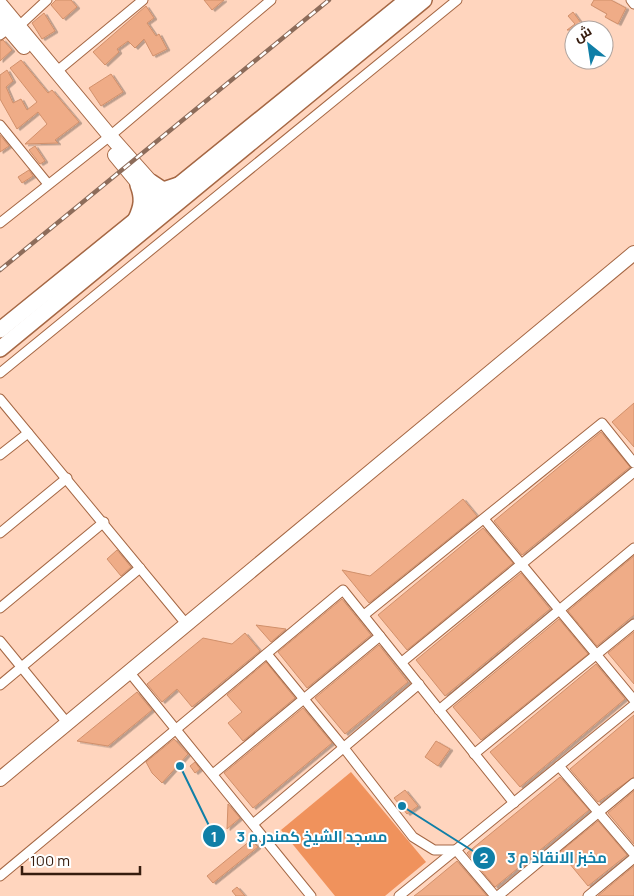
<svg xmlns="http://www.w3.org/2000/svg" width="634" height="896" viewBox="0 0 634 896" font-family="Manrope,Cairo,sans-serif">
	<defs>
		<filter id="shadow"><feDropShadow dx="3" dy="1.5" stdDeviation="0" flood-color="#0004"/></filter>
	</defs>
	<rect width="100%" height="100%" fill="#ffd5be"/>
	<path fill="#f0925c" d="M351,772L426,862L385,896H335L281,830Z"/>
	<g fill="#efac87" stroke="#d1906b" filter="url(#shadow)">
		<path d="M56,0H71L77,7L63,19L51,5Z"/>
		<path d="M204,0H224L212,10Z"/>
		<path d="M594,0H611L626,8L618,24L605,17L607,14L591,5Z"/>
		<path d="M146,6L154,18L147,23L156,36L159,34L167,49L153,56L144,39L135,48L128,41L117,49L119,52L105,65L93,52Z"/>
		<path d="M573,12L586,30H567L575,24L568,16Z"/>
		<path d="M44,13L55,31L42,39L32,23Z"/>
		<path d="M3,40L12,50L0,61V41Z"/>
		<path d="M21,60L48,93L52,90L79,122L55,140L58,143L25,144L47,124L38,112L17,129L0,99V75L7,70L13,81L6,87L13,103L21,99L27,110L37,102L10,68Z"/>
		<path d="M111,74L123,92L101,106L89,88Z"/>
		<path d="M0,135L9,146L0,152Z"/>
		<path d="M35,146L45,161L40,164L29,150Z"/>
		<path d="M29,170L33,176L22,183L18,177Z"/>
		<path d="M634,403V447L612,422Z"/>
		<path d="M601,432L630,467L522,555L494,521Z"/>
		<path d="M463,499L477,516L369,603L342,570L370,576Z"/>
		<path d="M483,528L513,563L407,650L378,615Z"/>
		<path d="M117,550L131,567L121,576L107,559Z"/>
		<path d="M634,556V615L597,646L568,611Z"/>
		<path d="M521,573L550,609L445,696L416,660Z"/>
		<path d="M342,599L371,635L307,688L278,652Z"/>
		<path d="M559,619L588,654L481,740L453,707Z"/>
		<path d="M256,625L286,629L271,642Z"/>
		<path d="M634,632V684L608,653Z"/>
		<path d="M245,633L260,651L192,707L177,689L162,702L147,684L203,638L232,644Z"/>
		<path d="M379,645L408,682L345,734L315,698Z"/>
		<path d="M266,662L295,698L243,741L228,723L242,712L227,695Z"/>
		<path d="M596,664L625,699L520,787L490,752Z"/>
		<path d="M137,692L152,710L140,720L108,746L77,741Z"/>
		<path d="M303,708L332,743L253,808L224,773Z"/>
		<path d="M634,715V777L598,802L570,769Z"/>
		<path d="M174,739L188,754L162,783L152,773L146,762Z"/>
		<path d="M436,741L450,749L438,766L425,757Z"/>
		<path d="M195,762L200,769L195,773L190,766Z"/>
		<path d="M560,777L589,810L495,887L467,853Z"/>
		<path d="M405,790L418,806L407,814L394,798Z"/>
		<path d="M634,791V844L608,813Z"/>
		<path d="M228,804L240,818L227,829Z"/>
		<path d="M598,821L627,855L588,886L560,852Z"/>
		<path d="M251,840L258,847L213,883L207,876Z"/>
		<path d="M457,861L487,896H414L422,890Z"/>
		<path d="M634,866V896H598L611,885Z"/>
		<path d="M237,887L245,896H236L232,891Z"/>
	</g>
	<g fill="none" stroke-linecap="round" stroke-linejoin="round">
		<g stroke="#a56744" stroke-width="11">
			<g id="street">
				<path d="M631,0L634,4"/>
				<path d="M19,26L47,0"/>
				<path d="M0,35L8,29"/>
				<path d="M56,72L143,0"/>
				<path d="M0,125L48,184"/>
				<path d="M0,223L110,136L271,0"/>
				<path d="M0,373L457,0"/>
				<path d="M0,399L187,625"/>
				<path d="M0,455L28,433"/>
				<path d="M484,519L634,700"/>
				<path d="M0,533L67,478"/>
				<path d="M0,608L104,522"/>
				<path d="M364,615L602,423L634,463"/>
				<path d="M0,641L68,724"/>
				<path d="M267,654L344,748L413,837L434,850H456L495,896"/>
				<path d="M402,662L634,472"/>
				<path d="M130,673L311,896"/>
				<path d="M0,685L140,568"/>
				<path d="M439,710L634,548"/>
				<path d="M474,754L634,624"/>
				<path d="M559,766L634,854"/>
				<path d="M213,774L380,636"/>
				<path d="M253,824L419,684"/>
				<path d="M0,876L343,590L514,803"/>
				<path d="M399,896L634,705"/>
				<path d="M498,896L634,783"/>
				<path d="M588,896L634,858"/>
			</g>
		</g>
		<g stroke="#a56744" stroke-width="16">
			<g id="secondary">
				<path d="M0,4L110,136L158,190"/>
				<path d="M0,19L24,47"/>
				<path d="M115,155L162,212"/>
				<path d="M0,779L634,253"/>
			</g>
		</g>
		<g stroke="#a56744" stroke-width="18">
			<g id="primary">
				<path d="M151,182L163,190L178,185"/>
				<path d="M136,219C142,206 143,198 138,185"/>
				<path d="M0,330L407,0"/>
				<path d="M0,349L424,0"/>
			</g>
		</g>
		<use href="#street" stroke="#fff" stroke-width="9"/>
		<use href="#secondary" stroke="#fff" stroke-width="14"/>
		<use href="#primary" stroke="#fff" stroke-width="15"/>
		<g stroke="#8d6c5a" stroke-width="4.5">
			<path id="rail" d="M0,270L329,0"/>
		</g>
		<use href="#rail" stroke="#fff" stroke-width="2.5" stroke-dasharray="8" stroke-linecap="butt"/>
	</g>
	<path fill="none" stroke="#107fa7" stroke-width="2" d="M180 766L214 836M402 806L484 858"/>
	<g fill="#107fa7" stroke="#fff" stroke-width="2">
		<circle cx="180" cy="766" r="5"/>
		<circle cx="402" cy="806" r="5"/>
		<circle cx="214" cy="836" r="12"/>
		<circle cx="484" cy="858" r="12"/>
	</g>
	<g font-size="15" text-anchor="middle" font-weight="bold" fill="#fff">
		<text x="214" y="842">1</text>
		<text x="484" y="863">2</text>
	</g>
	<g font-size="15" text-anchor="middle" font-weight="bold" fill="#107fa7" stroke="#fff" stroke-width="4" stroke-linejoin="round" paint-order="stroke">
		<text x="312" y="842">مسجد الشيخ كمندر م 3</text>
		<text x="557" y="863">مخبز الانقاذ م 3</text>
	</g>
	<g transform="translate(589 45) rotate(330)"><circle r="24" fill="#ffffff" stroke="#afa49f"/>
	<path d="M0-4L9 19L0 12L-9 19Z" fill="#107fa7"/>
	<text y="-8" font-size="14" font-weight="bold" text-anchor="middle" fill="#361c0e">ش</text>
	</g>
	<path d="M22 866v8h118v-8" fill="none" stroke="#361c0e" stroke-width="2.5"/>
	<text x="30" y="866" font-size="15" fill="#361c0e" stroke="#ffffff" stroke-width="4" paint-order="stroke">100 m</text>
</svg>
